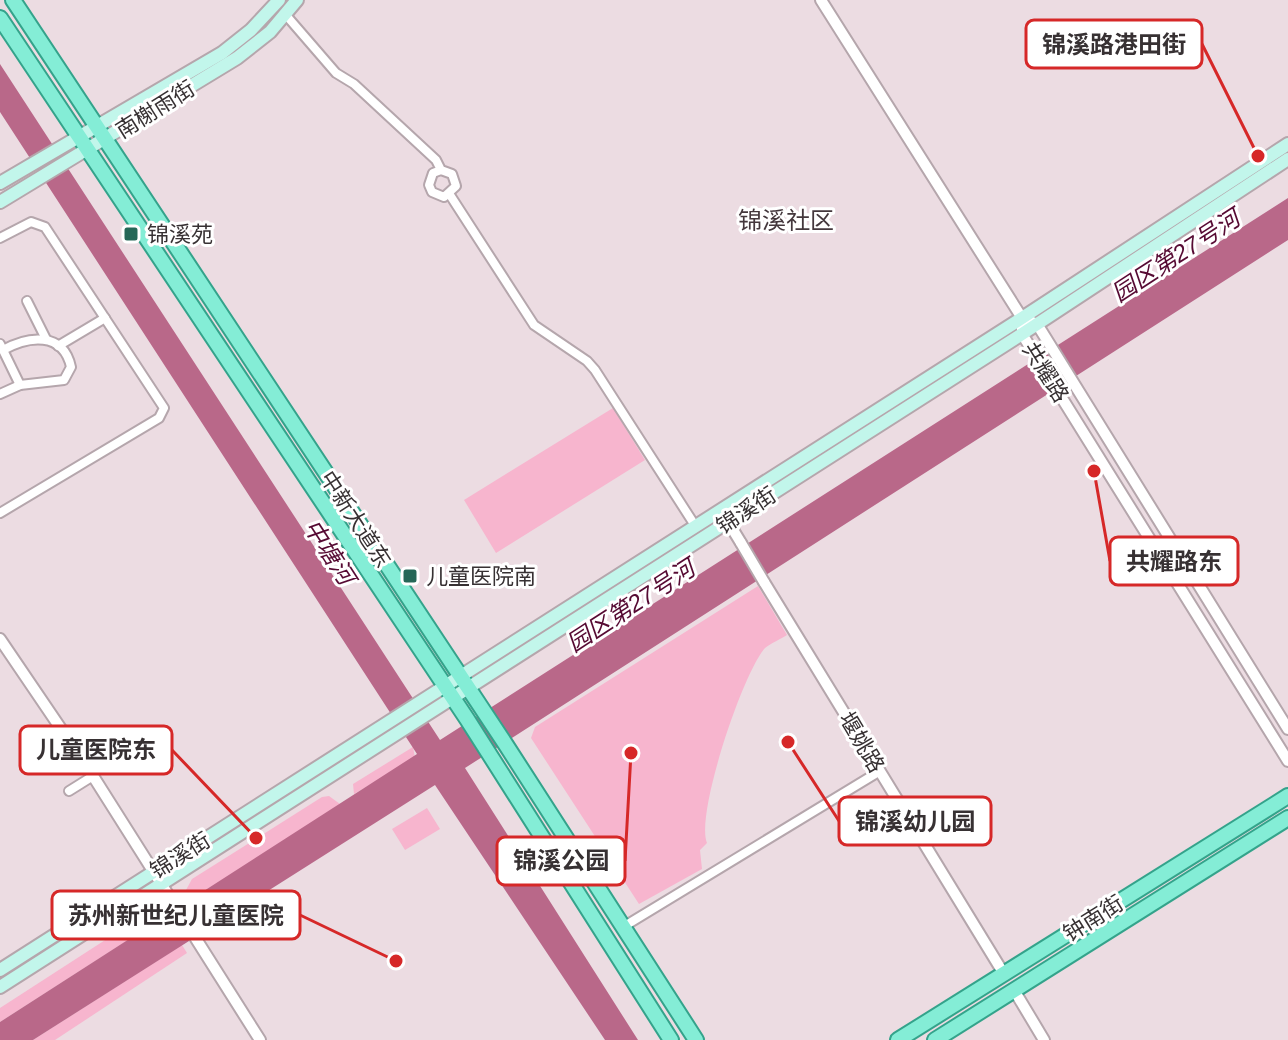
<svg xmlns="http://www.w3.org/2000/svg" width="1288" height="1040" viewBox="0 0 1288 1040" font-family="Arial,'Noto Sans SC',sans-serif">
	<rect width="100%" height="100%" fill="#ecdce2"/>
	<g fill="#f7b5ce">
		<path d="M613,408L645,460L496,553L464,500Z"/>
		<path d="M758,586L787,635C781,639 771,643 765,648C743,672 695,815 707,843L700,850L702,869L639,904L531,738L535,727Z"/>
		<path d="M413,747L415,758L354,794L353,784Z"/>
		<path d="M329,796L340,804L190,901L186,890L192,879L322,797Z"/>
		<path d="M427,808L440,829L405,850L392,829Z"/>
		<path d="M150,911L164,917L0,1022V1008Z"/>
		<path d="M182,945L187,953L55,1040H33Z"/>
	</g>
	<path fill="#b96889" d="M0,64L440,740L1288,198V240L465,768L638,1040H605L435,785L33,1040H0V1022L417,754L0,112Z"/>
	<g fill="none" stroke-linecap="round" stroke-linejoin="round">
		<g stroke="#b5a6ac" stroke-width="12">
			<g id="minor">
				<path d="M285,14L336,73L354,84L436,160L441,170L452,174L456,186L444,197L432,192L429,185L433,173L441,170"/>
				<path d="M450,195L534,325L587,361L595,370L696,527"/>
				<path d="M0,238L31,222L45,227L164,408L159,418L0,513"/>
				<path d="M27,301L46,339"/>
				<path d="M0,344L20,385"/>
				<path d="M58,346L105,318"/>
				<path d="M0,394L20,385L64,380L71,367C63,331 28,336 3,350"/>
				<path d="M69,791L93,776"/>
				<path d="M623,927L880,771"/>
			</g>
		</g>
		<g stroke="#b5a6ac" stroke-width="14">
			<g id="tertiary">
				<path d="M821,0L1022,318"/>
				<path d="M1022,318V334L1288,761"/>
				<path d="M1022,318L1037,324L1288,729"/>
				<path d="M724,515L741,543"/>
				<path d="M764,582L1004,974"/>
				<path d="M0,639L93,776L260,1040"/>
				<path d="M1014,990L1044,1040"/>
			</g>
		</g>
		<g stroke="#b5a6ac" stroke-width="16">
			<g id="secondary">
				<path d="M0,183L222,53L251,30L279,0"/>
				<path d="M0,202L237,58L270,32L297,0"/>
				<path d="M0,970L1022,318L1288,144"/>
				<path d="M0,987L1022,334L1288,159"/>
			</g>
		</g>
		<g stroke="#34a38b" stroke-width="18">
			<g id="primary">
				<path d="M13,0L506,745L696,1040"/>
				<path d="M0,18L467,719L671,1040"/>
				<path d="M898,1040L1288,796"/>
				<path d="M935,1040L1288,818"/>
			</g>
		</g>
		<use href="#minor" stroke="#fff" stroke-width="8"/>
		<use href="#tertiary" stroke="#fff" stroke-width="10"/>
		<use href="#secondary" stroke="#c2f6eb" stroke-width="12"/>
		<use href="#primary" stroke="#84edd6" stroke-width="14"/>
		<g stroke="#b5a6ac" stroke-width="14" stroke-linecap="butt">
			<path id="tertiary-bridge" d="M741,543L764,582"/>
		</g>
		<use href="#tertiary-bridge" stroke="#fff" stroke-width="10"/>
	</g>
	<g fill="#256757" stroke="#fff" stroke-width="3">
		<rect x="123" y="226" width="16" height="16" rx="4"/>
		<rect x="402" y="568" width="16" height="16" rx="4"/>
	</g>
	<g text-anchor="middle" stroke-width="6" stroke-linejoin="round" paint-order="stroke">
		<g font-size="22" fill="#373133" stroke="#fff">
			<text transform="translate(155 109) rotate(-32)" y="8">南榭雨街</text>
			<text transform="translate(1046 372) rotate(58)" y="8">共耀路</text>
			<text transform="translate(746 510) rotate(-33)" y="8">锦溪街</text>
			<text transform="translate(356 519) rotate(57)" y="8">中新大道东</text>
			<text transform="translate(862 742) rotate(59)" y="8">堰姚路</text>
			<text transform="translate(180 855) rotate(-32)" y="8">锦溪街</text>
			<text transform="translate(1093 918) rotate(-32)" y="8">钟南街</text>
		</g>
		<g font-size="22" fill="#373133" stroke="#fff" text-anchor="start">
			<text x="147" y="242">锦溪苑</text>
			<text x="426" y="584">儿童医院南</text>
		</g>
		<g font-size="24" fill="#44373c" stroke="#fff">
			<text x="786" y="229">锦溪社区</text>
		</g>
		<g font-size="24" font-style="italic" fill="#560a33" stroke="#fff">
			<text transform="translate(1176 256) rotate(-33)" y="8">园区第27号河</text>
			<text transform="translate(329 552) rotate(57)" y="8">中塘河</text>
			<text transform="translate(631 606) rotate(-33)" y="8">园区第27号河</text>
		</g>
	</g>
	<path fill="none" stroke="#d62828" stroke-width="3" d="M1258 156L1202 44M1094 471L1110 561M256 838L172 750M788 742L839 821M631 753L625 861M396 961L300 915"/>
	<g fill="#d62828" stroke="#fff" stroke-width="3">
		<circle cx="1258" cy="156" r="8"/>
		<circle cx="1094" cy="471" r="8"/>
		<circle cx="256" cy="838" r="8"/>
		<circle cx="788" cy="742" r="8"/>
		<circle cx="631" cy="753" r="8"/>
		<circle cx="396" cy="961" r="8"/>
	</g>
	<g fill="#fff" stroke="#d62828" stroke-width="3">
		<rect x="1026" y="20" width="176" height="48" rx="8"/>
		<rect x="1110" y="537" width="128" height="48" rx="8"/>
		<rect x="20" y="726" width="152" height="48" rx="8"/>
		<rect x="839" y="797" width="152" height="48" rx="8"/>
		<rect x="497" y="837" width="128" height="48" rx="8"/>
		<rect x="52" y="891" width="248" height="48" rx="8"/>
	</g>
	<g font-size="24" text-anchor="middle" font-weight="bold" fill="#373133">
		<text x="1114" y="53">锦溪路港田街</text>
		<text x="1174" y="570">共耀路东</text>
		<text x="96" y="758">儿童医院东</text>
		<text x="915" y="830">锦溪幼儿园</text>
		<text x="561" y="869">锦溪公园</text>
		<text x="176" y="924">苏州新世纪儿童医院</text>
	</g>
</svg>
